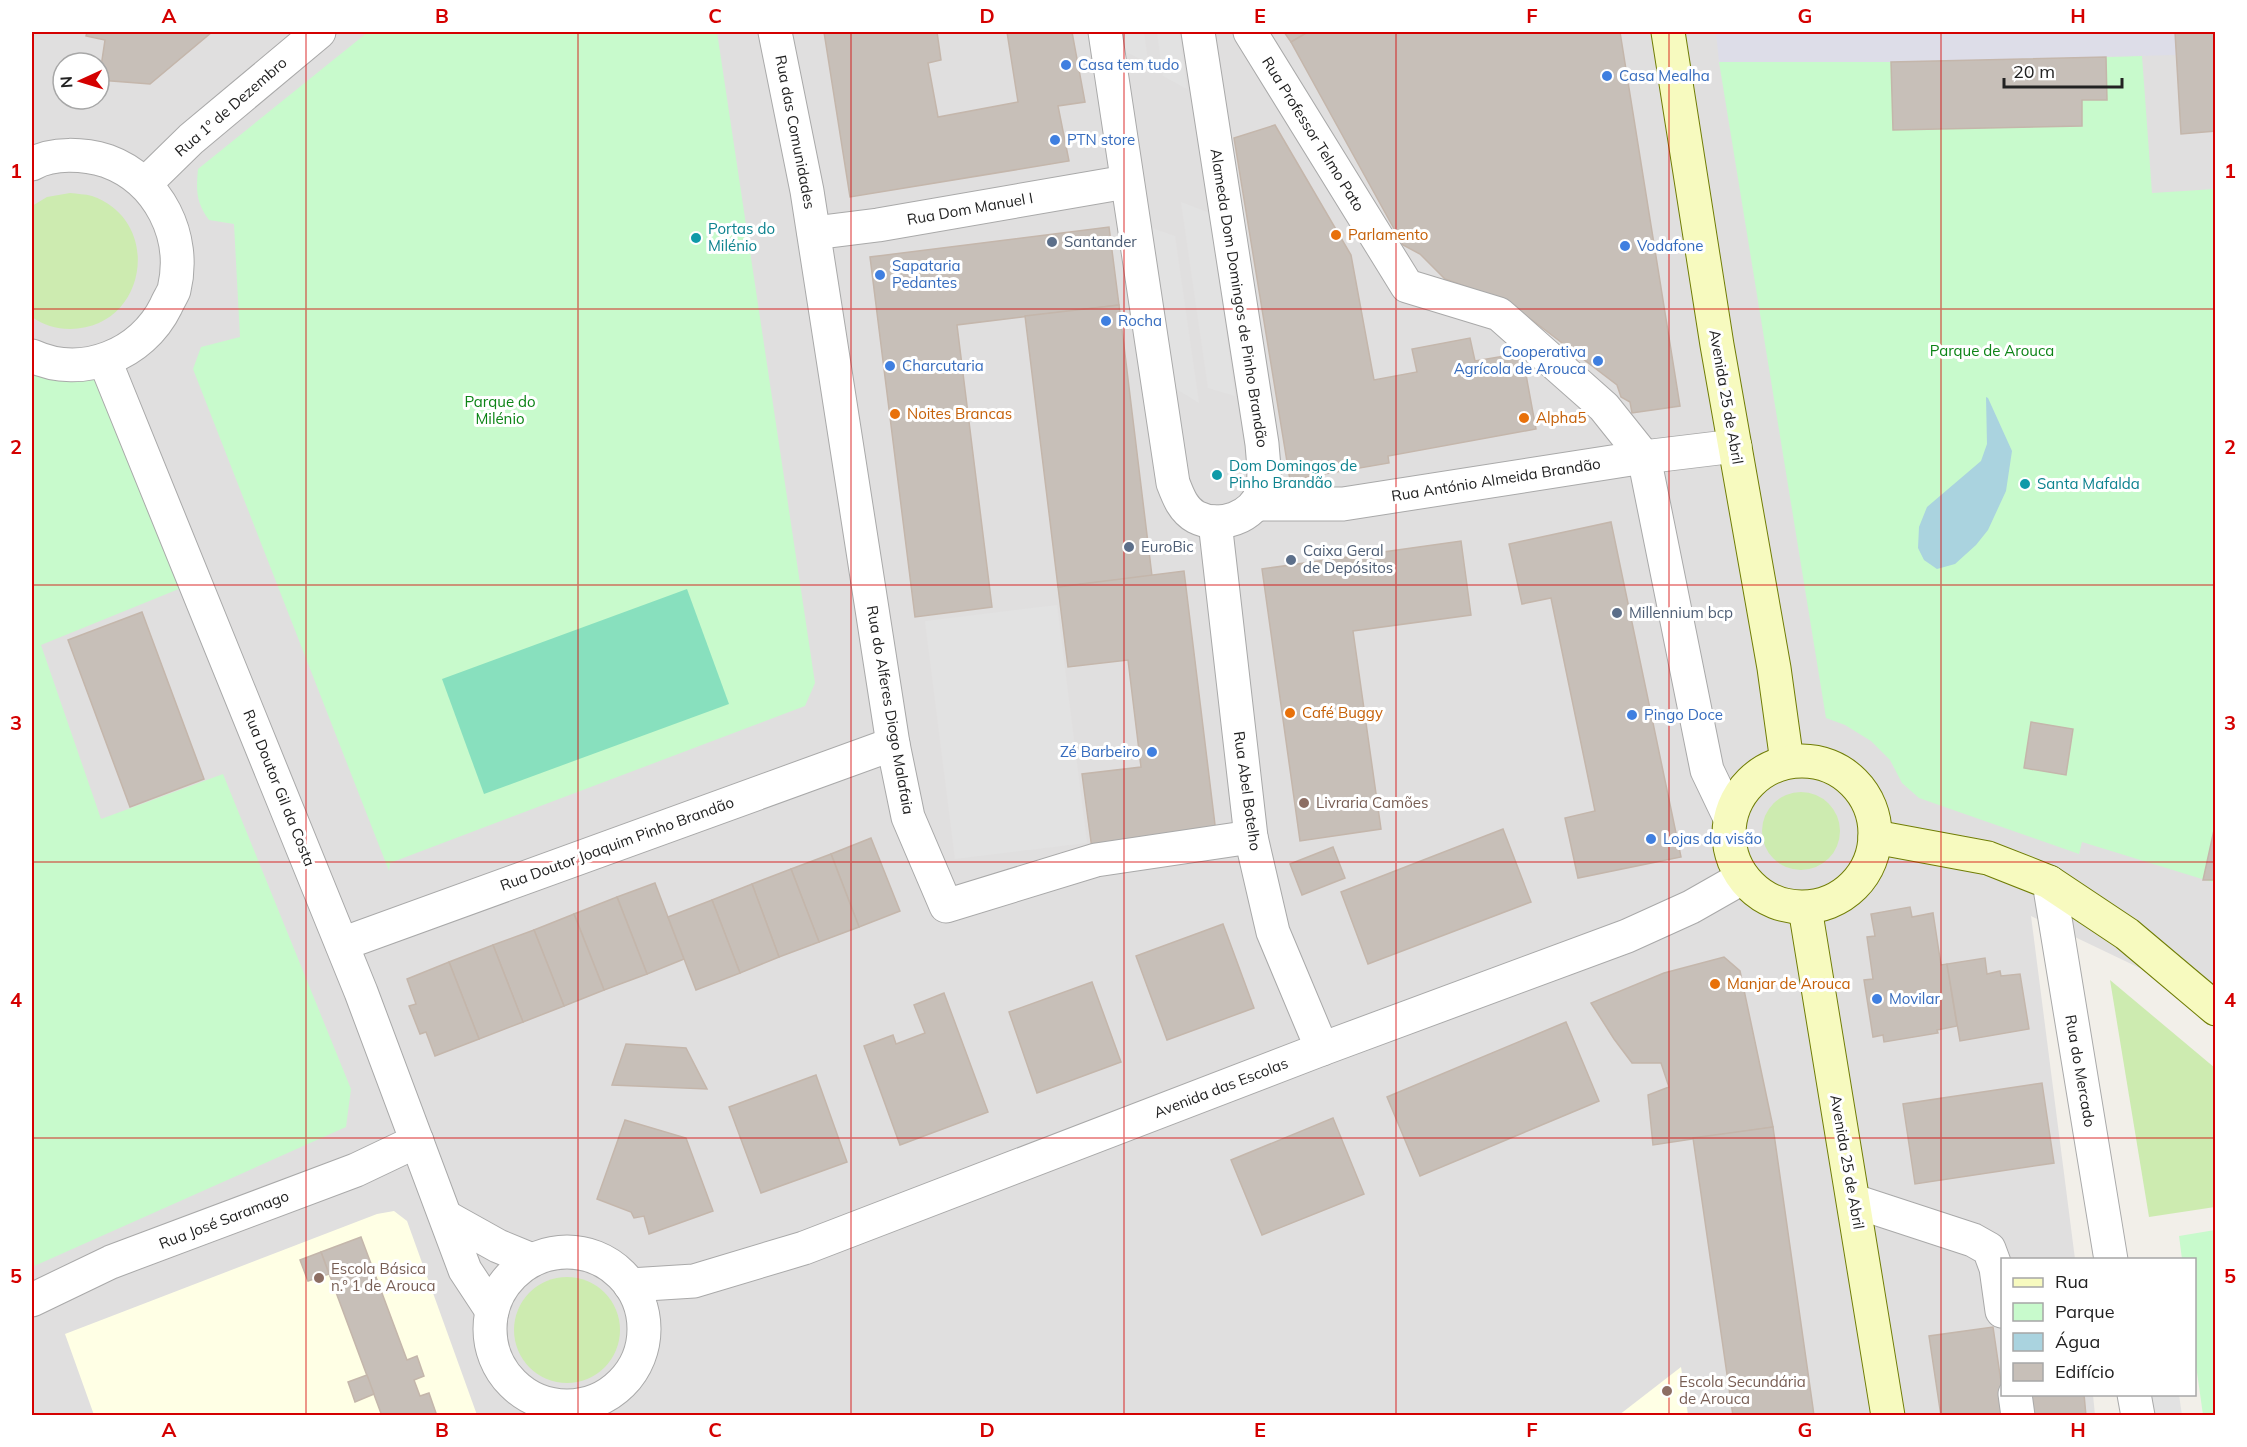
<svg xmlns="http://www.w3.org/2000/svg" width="2247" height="1447" viewBox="0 0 2247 1447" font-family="Mulish,sans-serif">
	<rect width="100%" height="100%" fill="#f2efe9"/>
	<path fill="#e0dfdf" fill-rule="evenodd" d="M32,32H2215V1004L2031,916L2075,1259L2002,1260V1394L2093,1395L2095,1415H32ZM63,63H99V99H63Z"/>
	<g fill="#ffffe5">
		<path d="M394,1211L407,1221L477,1415H94L65,1334L377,1214Z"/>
		<path d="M1681,1367L1688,1415H1619Z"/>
	</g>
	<g fill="#cdebb0">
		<path d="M70,193C77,194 85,194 92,196C164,221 147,329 70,329C56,329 43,325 32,317V206L47,197Z"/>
		<circle cx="1801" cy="831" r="39"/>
		<path d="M2110,980L2215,1068V1207L2149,1217Z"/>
		<circle cx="567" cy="1330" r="53"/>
	</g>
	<g fill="#c8facc">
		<path d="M368,32H717L815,683L805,706L390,863L389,871L193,369L201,347L240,337L234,224L209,220C196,202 196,191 198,169Z"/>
		<path d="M2142,56L2152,193L2215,189V883L2082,842L2079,854L1919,798L1902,783L1890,760L1871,741L1845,725L1826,718L1719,62H1891L1893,130L2082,126V100L2107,99L2106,57Z"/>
		<path d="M105,361L196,582L41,645L101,819L223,774L351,1089L346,1127L32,1267V363Z"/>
		<path d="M2215,1230V1415H2203L2194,1351V1260L2182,1259L2179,1236Z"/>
	</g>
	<path fill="#88e0be" d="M687,589L729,704L484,794L442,679Z"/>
	<g fill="#e2e2e2">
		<path d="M1122,32H1144L1148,62L1125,52Z"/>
		<path d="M1157,32H1179L1187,89L1163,76Z"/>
		<path d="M1181,202L1210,213L1235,396L1208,388Z"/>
		<path d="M1149,227L1175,236L1199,403L1173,387Z"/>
		<path d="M1057,605L1087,843L955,859L925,621Z"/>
		<path d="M2147,1395H2179L2182,1415H2151Z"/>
	</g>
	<path fill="#dddde8" d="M1716,32H2175L2176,55L1891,62H1719Z"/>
	<path fill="#aad3df" d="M1986,397L1988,398L2012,451L2006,491L1988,530L1976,545L1955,564L1937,569L1924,560L1918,548L1919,527L1927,507L1981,461L1987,444Z"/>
	<g fill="#c7bfb8" stroke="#c4b6ab" stroke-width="1.5">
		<path d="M87,32H212L150,84L99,80L105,40L86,36Z"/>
		<path d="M824,32H937L941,60L928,63L938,117L1018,102L1007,32H1072L1085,102L1058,106L1069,161L850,197Z"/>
		<path d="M1284,32H1308L1291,42Z"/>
		<path d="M1308,32H1620L1680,406L1632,413L1630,402L1621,397L1617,385L1532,320L1501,299L1445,279L1420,254L1403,245L1291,42Z"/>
		<path d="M2175,32H2216V131L2181,134Z"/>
		<path d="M2106,57L2107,100H2082V126L1893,130L1891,62Z"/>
		<path d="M1275,125L1351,255L1374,380L1417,372L1412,349L1470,338L1475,361L1522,353L1536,429L1388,456L1389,463L1290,480L1234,138Z"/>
		<path d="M1109,227L1119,305L957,325L992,607L915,617L870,257Z"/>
		<path d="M1119,305L1152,576L1058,587L1025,316Z"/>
		<path d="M1611,522L1681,857L1578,878L1565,818L1595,811L1551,598L1522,604L1509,544Z"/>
		<path d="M1461,541L1471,615L1353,631L1381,829L1300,841L1262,569Z"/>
		<path d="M1184,571L1216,833L1092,849L1082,774L1141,767L1128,660L1068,667L1058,587Z"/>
		<path d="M142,612L204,779L130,807L68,640Z"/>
		<path d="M2031,722L2073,729L2066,775L2024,768Z"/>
		<path d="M2216,821V880H2203Z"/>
		<path d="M1503,829L1531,902L1368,964L1341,892Z"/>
		<path d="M871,838L900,911L859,927L831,854Z"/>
		<path d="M1333,847L1345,878L1302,895L1290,864Z"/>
		<path d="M831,854L859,927L819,942L791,869Z"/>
		<path d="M791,869L819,942L779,957L752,884Z"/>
		<path d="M655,883L684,959L647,974L617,897Z"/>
		<path d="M752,884L779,957L740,973L712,900Z"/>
		<path d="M617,897L647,974L604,990L574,914Z"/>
		<path d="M712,900L740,973L696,990L668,917Z"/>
		<path d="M1910,907L1912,917L1933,913L1941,965L1947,964L1957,1026L1937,1030L1938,1033L1884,1042L1883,1035L1873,1037L1864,980L1873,979L1867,937L1875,936L1871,914Z"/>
		<path d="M574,914L604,990L564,1006L534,930Z"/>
		<path d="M1223,924L1254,1008L1167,1040L1136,956Z"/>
		<path d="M534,930L564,1006L523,1022L493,945Z"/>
		<path d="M493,945L523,1022L479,1039L449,962Z"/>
		<path d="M1724,957L1740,971L1773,1127L1653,1145L1648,1095L1669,1087L1661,1063H1632L1614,1039L1591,1003L1664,973Z"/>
		<path d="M1985,958L1987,974L2000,971L2001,976L2020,974L2029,1029L1960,1041L1947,964Z"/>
		<path d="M449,962L479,1039L435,1056L426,1032L420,1034L409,1006L416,1004L407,979Z"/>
		<path d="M1092,982L1121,1062L1037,1093L1009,1012Z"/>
		<path d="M944,993L988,1112L900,1145L864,1046L893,1035L896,1044L925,1033L914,1005Z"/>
		<path d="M1566,1022L1599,1101L1420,1176L1387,1097Z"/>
		<path d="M626,1044L686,1048L707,1089L612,1085Z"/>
		<path d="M816,1075L847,1162L761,1193L729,1107Z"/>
		<path d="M2042,1083L2054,1163L1915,1184L1903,1104Z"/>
		<path d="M1333,1118L1364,1194L1262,1235L1231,1160Z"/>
		<path d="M625,1120L686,1138L713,1211L649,1234L644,1216L634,1218L631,1212L597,1199Z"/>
		<path d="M1773,1127L1813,1408L1814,1416H1733L1693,1138Z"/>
		<path d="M361,1237L407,1360L417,1356L424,1376L414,1380L420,1396L429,1393L437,1416H382L321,1252Z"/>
		<path d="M321,1252L329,1274L308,1281L300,1260Z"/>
		<path d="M1993,1327L2006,1416H1941L1929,1336Z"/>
		<path d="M367,1375L374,1394L355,1402L348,1382Z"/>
		<path d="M2031,1394H2084L2086,1416H2033Z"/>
	</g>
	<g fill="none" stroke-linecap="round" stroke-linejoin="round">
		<g stroke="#a9a9a9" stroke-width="35">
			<g id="street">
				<path d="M775,32L807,191L893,744L908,817L946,906L1096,860L1251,837"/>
				<path d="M1105,32L1173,483C1178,496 1183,510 1196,517C1219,529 1254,518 1262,491C1266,477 1263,459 1262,444L1198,32"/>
				<path d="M1250,32L1407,286L1499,314L1604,407L1644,457L1707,770L1730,818"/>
				<path d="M32,164C53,152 84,154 107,161C159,180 187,236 174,290C172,295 168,301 166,306C142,355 82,379 32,356"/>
				<path d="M145,184L191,139L319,32"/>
				<path d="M814,233L878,225L1126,182"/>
				<path d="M105,361L361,992L465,1270L492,1311"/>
				<path d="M1256,504H1343L1644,457L1735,446"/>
				<path d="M1215,522L1251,837L1273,932L1322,1049"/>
				<path d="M2049,882L2111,1260"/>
				<path d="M342,944L893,744"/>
				<path d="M1854,1201L1973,1240L1989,1249L1996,1268L2002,1311"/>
				<path d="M446,1217L498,1246L532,1260"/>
				<circle cx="567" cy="1329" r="77"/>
				<path d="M630,1285L694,1281L804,1248L1322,1049L1627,936L1691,907L1742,878"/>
				<path d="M32,1300L111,1262L356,1170L417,1141"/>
				<path d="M2015,1394L2018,1416"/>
				<path d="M2134,1394L2138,1416"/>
			</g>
		</g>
		<g stroke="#707d05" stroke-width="35">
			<g id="secondary">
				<path d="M1668,32L1717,345L1774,668L1787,762"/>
				<circle cx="1802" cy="834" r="73"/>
				<path d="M1875,837L1988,858L2049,882L2127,934L2216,1009"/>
				<path d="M1805,908L1888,1416"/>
			</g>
		</g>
		<use href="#street" stroke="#fff" stroke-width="33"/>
		<use href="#secondary" stroke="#f7fabf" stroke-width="33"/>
	</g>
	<path fill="none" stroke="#d40000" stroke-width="1.5" stroke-opacity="0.55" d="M306,32V1416M578,32V1416M851,32V1416M1124,32V1416M1396,32V1416M1669,32V1416M1941,32V1416M32,309H2216M32,585H2216M32,862H2216M32,1138H2216"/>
	<g fill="#3f7fe0" stroke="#fff" stroke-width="2">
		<circle cx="1066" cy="65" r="6"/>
		<circle cx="1607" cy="76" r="6"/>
		<circle cx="1055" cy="140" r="6"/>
		<circle cx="1625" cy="246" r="6"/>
		<circle cx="880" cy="275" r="6"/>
		<circle cx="1106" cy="321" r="6"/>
		<circle cx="1598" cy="361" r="6"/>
		<circle cx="890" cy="366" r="6"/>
		<circle cx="1632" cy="715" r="6"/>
		<circle cx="1152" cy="752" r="6"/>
		<circle cx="1651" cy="839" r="6"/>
		<circle cx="1877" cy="999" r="6"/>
	</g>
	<g fill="#e8710a" stroke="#fff" stroke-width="2">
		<circle cx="1336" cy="235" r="6"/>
		<circle cx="895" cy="414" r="6"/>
		<circle cx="1524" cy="418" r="6"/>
		<circle cx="1290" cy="713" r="6"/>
		<circle cx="1715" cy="984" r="6"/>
	</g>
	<g fill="#0f9aa8" stroke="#fff" stroke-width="2">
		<circle cx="696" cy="238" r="6"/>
		<circle cx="1217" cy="475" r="6"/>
		<circle cx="2025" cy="484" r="6"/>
	</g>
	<g fill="#5c6f8a" stroke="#fff" stroke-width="2">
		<circle cx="1052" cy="242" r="6"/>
		<circle cx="1129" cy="547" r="6"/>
		<circle cx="1291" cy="560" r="6"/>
		<circle cx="1617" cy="613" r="6"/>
	</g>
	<g fill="#8d6e63" stroke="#fff" stroke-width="2">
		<circle cx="1304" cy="803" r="6"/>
		<circle cx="319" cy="1278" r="6"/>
		<circle cx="1667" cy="1391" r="6"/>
	</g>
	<g text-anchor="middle" stroke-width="6" stroke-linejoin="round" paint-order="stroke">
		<g font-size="15" fill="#366cbe" stroke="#fff" text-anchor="start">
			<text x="1078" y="70">Casa tem tudo</text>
			<text x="1619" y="81">Casa Mealha</text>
			<text x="1067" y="145">PTN store</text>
			<text x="1637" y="251">Vodafone</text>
			<text x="892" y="271">Sapataria<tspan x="892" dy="17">Pedantes</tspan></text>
			<text x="1118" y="326">Rocha</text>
			<text x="1586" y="357" text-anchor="end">Cooperativa<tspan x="1586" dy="17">Agrícola de Arouca</tspan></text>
			<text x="902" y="371">Charcutaria</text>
			<text x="1644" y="720">Pingo Doce</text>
			<text x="1140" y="757" text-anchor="end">Zé Barbeiro</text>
			<text x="1663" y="844">Lojas da visão</text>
			<text x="1889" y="1004">Movilar</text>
		</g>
		<g font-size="15" fill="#222" stroke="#fff">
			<text transform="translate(231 107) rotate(-41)" y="5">Rua 1º de Dezembro</text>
			<text transform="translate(795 132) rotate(79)" y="5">Rua das Comunidades</text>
			<text transform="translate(1313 134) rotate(58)" y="5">Rua Professor Telmo Pato</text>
			<text transform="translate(970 209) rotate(-10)" y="5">Rua Dom Manuel I</text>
			<text transform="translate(1239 298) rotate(81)" y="5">Alameda Dom Domingos de Pinho Brandão</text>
			<text transform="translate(1726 397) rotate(80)" y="5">Avenida 25 de Abril</text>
			<text transform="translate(1496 480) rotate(-9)" y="5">Rua António Almeida Brandão</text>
			<text transform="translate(890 710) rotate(80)" y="5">Rua do Alferes Diogo Malafaia</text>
			<text transform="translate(279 788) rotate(68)" y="5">Rua Doutor Gil da Costa</text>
			<text transform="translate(1247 791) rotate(82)" y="5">Rua Abel Botelho</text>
			<text transform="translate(617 844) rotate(-20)" y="5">Rua Doutor Joaquim Pinho Brandão</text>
			<text transform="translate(2080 1071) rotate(80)" y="5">Rua do Mercado</text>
			<text transform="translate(1221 1088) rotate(-21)" y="5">Avenida das Escolas</text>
			<text transform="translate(1847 1162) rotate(80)" y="5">Avenida 25 de Abril</text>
			<text transform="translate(224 1220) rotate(-21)" y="5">Rua José Saramago</text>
		</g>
		<g font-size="15" fill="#0d838f" stroke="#fff" text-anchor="start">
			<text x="708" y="234">Portas do<tspan x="708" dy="17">Milénio</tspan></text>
			<text x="1229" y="471">Dom Domingos de<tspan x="1229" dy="17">Pinho Brandão</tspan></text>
			<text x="2037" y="489">Santa Mafalda</text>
		</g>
		<g font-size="15" fill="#c56008" stroke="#fff" text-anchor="start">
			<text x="1348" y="240">Parlamento</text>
			<text x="907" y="419">Noites Brancas</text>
			<text x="1536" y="423">Alpha5</text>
			<text x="1302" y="718">Café Buggy</text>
			<text x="1727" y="989">Manjar de Arouca</text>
		</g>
		<g font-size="15" fill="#4e5e75" stroke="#fff" text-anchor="start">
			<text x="1064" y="247">Santander</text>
			<text x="1141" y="552">EuroBic</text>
			<text x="1303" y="556">Caixa Geral<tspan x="1303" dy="17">de Depósitos</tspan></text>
			<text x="1629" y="618">Millennium bcp</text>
		</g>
		<g font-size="15" fill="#0c8416" stroke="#fff">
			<text x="1992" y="356">Parque de Arouca</text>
			<text x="500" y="407">Parque do<tspan x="500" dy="17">Milénio</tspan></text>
		</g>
		<g font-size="15" fill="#785e54" stroke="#fff" text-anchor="start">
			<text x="1316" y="808">Livraria Camões</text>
			<text x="331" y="1274">Escola Básica<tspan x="331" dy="17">n.º 1 de Arouca</tspan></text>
			<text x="1679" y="1387">Escola Secundária<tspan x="1679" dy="17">de Arouca</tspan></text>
		</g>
	</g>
	<rect width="2247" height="1447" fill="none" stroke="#ffffff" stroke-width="66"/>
	<rect x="2001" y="1258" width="195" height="138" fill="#ffffff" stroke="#a7a7a7" stroke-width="1.5"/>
	<rect x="2013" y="1278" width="30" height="9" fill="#f7fabf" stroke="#a7a7a7" stroke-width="1.5"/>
	<text x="2055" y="1288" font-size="18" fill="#222222">Rua</text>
	<rect x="2013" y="1303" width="30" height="18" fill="#c8facc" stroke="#a7a7a7" stroke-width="1.5"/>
	<text x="2055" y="1318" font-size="18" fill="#222222">Parque</text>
	<rect x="2013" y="1333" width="30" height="18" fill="#aad3df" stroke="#a7a7a7" stroke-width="1.5"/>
	<text x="2055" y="1348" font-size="18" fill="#222222">Água</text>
	<rect x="2013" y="1363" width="30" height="18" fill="#c7bfb8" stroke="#a7a7a7" stroke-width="1.5"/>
	<text x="2055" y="1378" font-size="18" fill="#222222">Edifício</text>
	<g transform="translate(81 81) rotate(266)"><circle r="28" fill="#ffffff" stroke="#a7a7a7" stroke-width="1.5"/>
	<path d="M0-4.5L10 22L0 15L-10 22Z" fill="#d40000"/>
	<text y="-9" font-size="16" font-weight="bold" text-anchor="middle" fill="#222222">N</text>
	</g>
	<path d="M2004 78v9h118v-9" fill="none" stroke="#222222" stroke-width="3"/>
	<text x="2013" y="78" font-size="18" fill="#222222" stroke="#ffffff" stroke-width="4.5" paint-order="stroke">20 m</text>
	<rect x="33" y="33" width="2181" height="1381" fill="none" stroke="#d40000" stroke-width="2"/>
	<g font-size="20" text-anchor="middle" font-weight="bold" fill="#d40000">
		<text x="169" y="23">A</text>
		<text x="442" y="23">B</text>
		<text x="715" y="23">C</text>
		<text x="987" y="23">D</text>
		<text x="1260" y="23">E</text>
		<text x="1532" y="23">F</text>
		<text x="1805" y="23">G</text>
		<text x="2078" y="23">H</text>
		<text x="16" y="178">1</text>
		<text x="2230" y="178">1</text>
		<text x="16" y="454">2</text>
		<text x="2230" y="454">2</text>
		<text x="16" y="730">3</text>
		<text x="2230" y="730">3</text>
		<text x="16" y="1007">4</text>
		<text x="2230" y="1007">4</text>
		<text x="16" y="1283">5</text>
		<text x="2230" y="1283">5</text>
		<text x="169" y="1437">A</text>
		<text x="442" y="1437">B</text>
		<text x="715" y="1437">C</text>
		<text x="987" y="1437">D</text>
		<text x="1260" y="1437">E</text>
		<text x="1532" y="1437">F</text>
		<text x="1805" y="1437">G</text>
		<text x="2078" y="1437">H</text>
	</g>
</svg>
